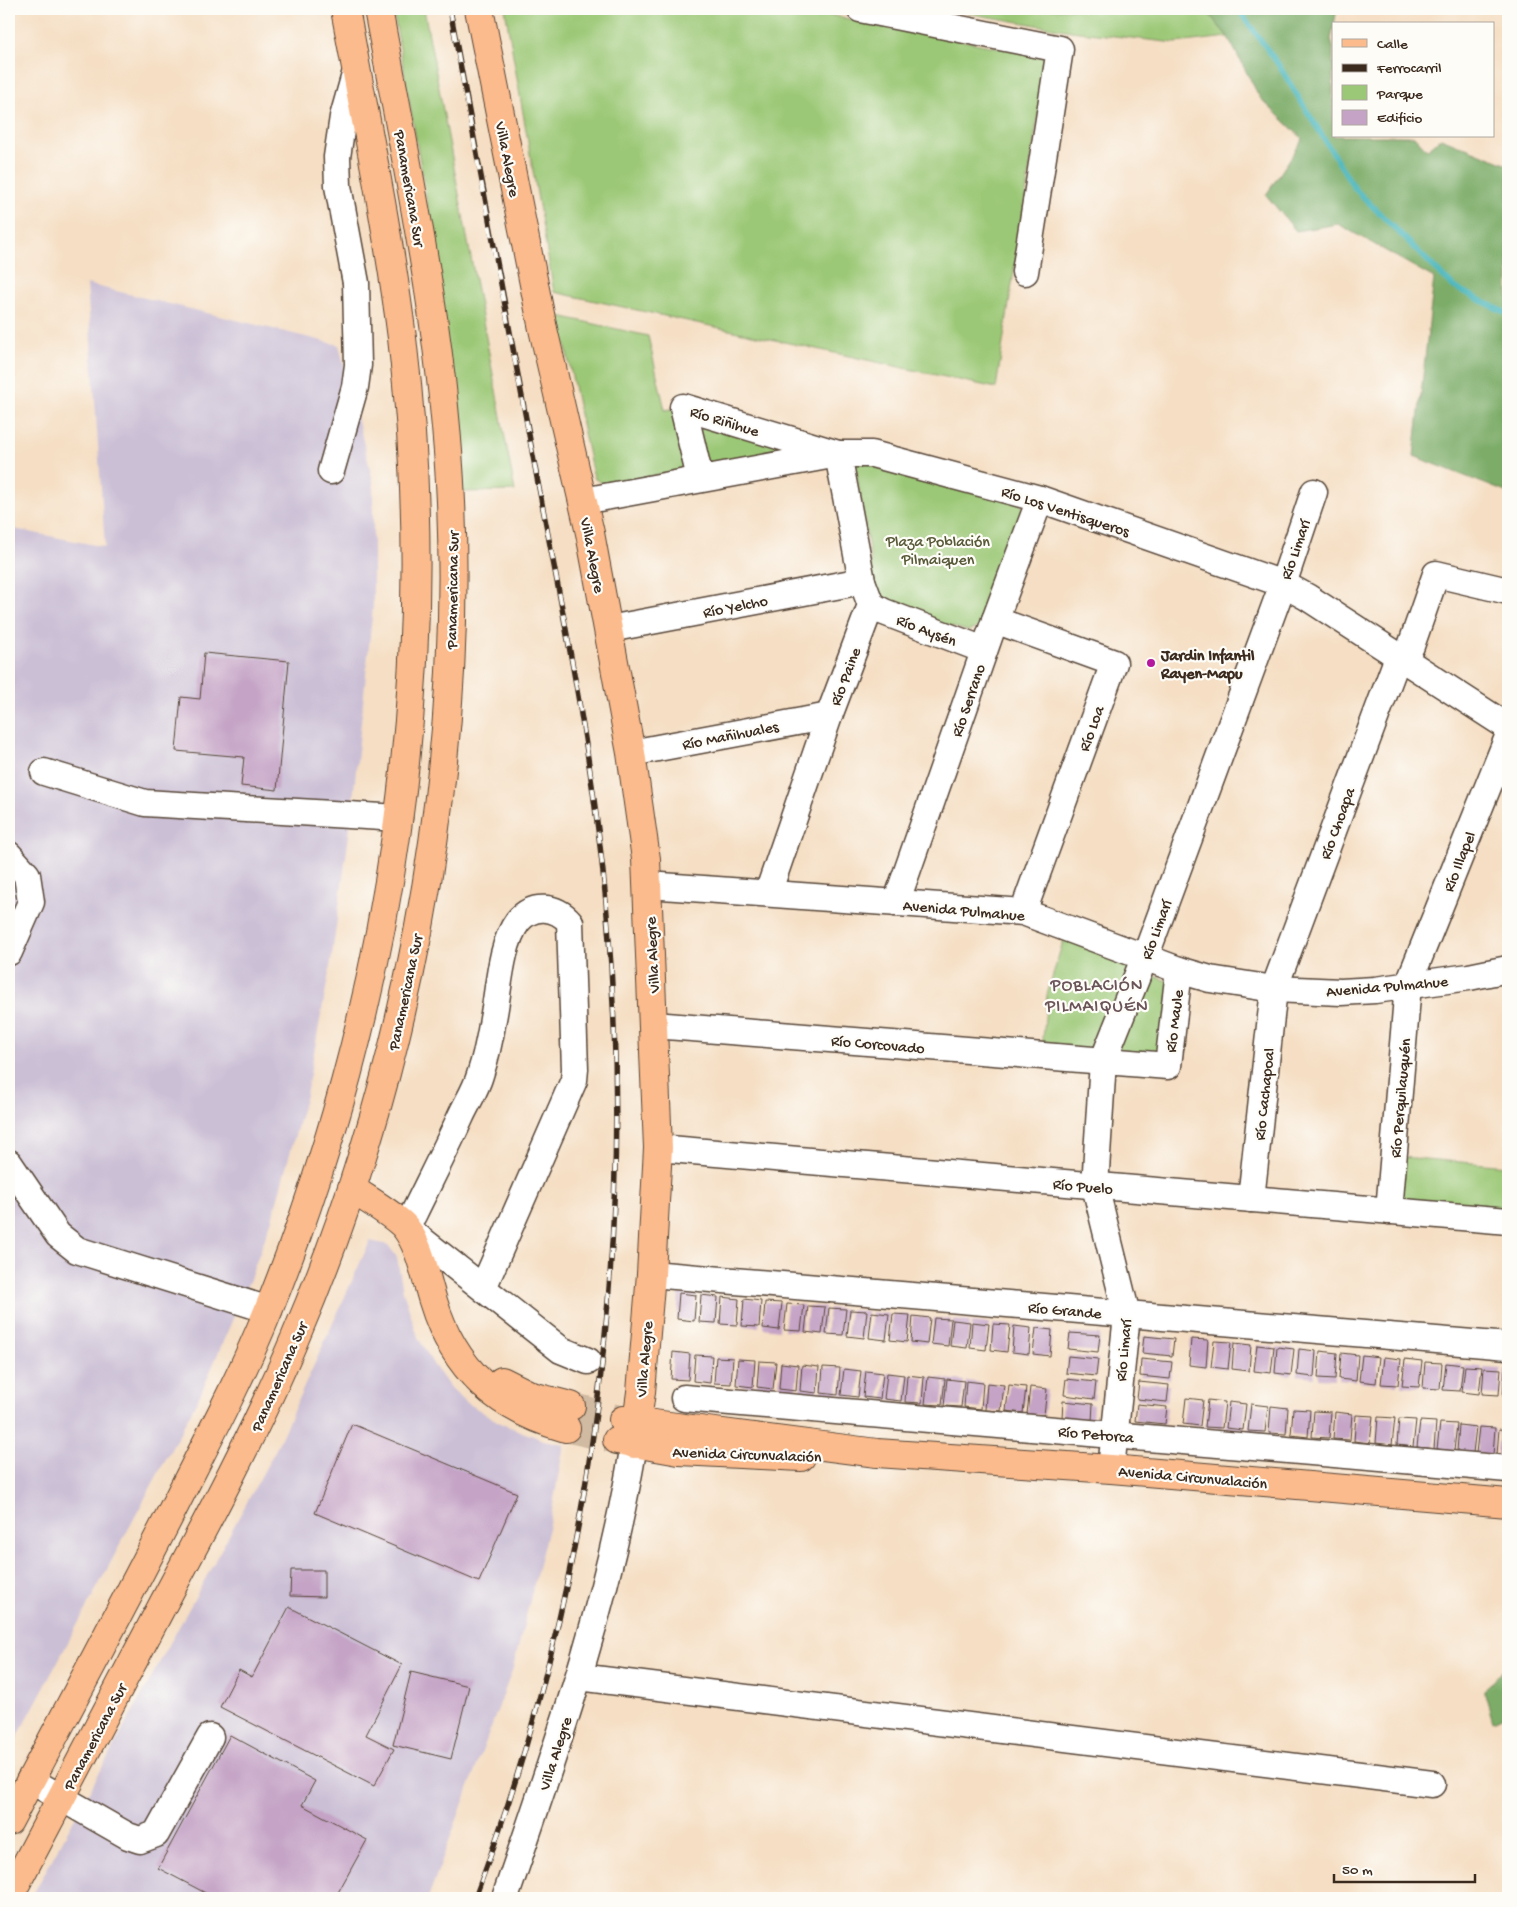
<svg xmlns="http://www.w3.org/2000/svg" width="1517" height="1907" viewBox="0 0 1517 1907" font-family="'Gochi Hand',sans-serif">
	<rect width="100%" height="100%" fill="#fdfcf7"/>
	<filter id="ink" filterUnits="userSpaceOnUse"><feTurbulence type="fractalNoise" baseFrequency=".02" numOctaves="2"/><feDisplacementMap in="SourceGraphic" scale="10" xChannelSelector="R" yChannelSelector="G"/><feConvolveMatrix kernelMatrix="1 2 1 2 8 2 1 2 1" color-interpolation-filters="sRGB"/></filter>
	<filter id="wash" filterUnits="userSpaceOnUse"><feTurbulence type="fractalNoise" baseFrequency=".0096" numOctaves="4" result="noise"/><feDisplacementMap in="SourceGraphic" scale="20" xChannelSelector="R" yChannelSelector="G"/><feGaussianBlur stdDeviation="1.12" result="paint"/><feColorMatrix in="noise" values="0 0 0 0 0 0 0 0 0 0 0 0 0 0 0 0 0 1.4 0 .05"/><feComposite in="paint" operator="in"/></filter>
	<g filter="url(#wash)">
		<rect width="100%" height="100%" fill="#f5dec3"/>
		<g fill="#cbbfd5">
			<path d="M87,284L339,345L373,481V607L350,828L331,962L306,1095L272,1219L250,1279L201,1393L9,1753V528L105,547Z"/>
			<path d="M370,1241L388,1245L397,1257L403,1291L418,1337L433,1364L451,1389L466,1402L502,1424L543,1440L564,1444L551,1516L513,1668L428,1898H31L276,1449Z"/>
		</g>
		<g fill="#9bc876" stroke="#6b794a">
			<path d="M393,9H424L515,491L460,492L434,241Z"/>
			<path d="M505,9H798L1047,57L996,388L554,292Z"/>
			<path d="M943,9H1205L1228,37L1175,43L1071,31Z"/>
			<path d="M559,316L648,336L665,410L677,408L692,469L604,484L595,479L592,470Z"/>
			<path d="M688,411L808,448L702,467Z"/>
			<path d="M854,459L1019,502L1024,510L982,624L977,628L968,631L871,605V561Z"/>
			<path d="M1064,938L1136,965L1099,1056L1042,1051L1047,995Z"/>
			<path d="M1146,973L1173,983L1165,1060L1114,1055Z"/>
			<path d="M1401,1157L1508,1166V1215L1397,1207Z"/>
		</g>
		<g fill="#7cac67" stroke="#5c6b42">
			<path d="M1205,9H1337L1331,40L1333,47V136H1414L1427,150L1441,138L1508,165V493L1414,456L1434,278L1338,224L1296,231L1266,195L1303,139L1260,98L1228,37Z"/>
			<path d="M1508,1665V1714L1493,1721L1484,1690Z"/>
		</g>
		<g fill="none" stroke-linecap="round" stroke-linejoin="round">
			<path stroke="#44b4ba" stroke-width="5.5" d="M1238,9L1278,64L1355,189L1454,287L1508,314"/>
		</g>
		<g id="blocks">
			<g fill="#c4a3c6">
				<path d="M204,653L289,661L277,790L241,786L244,757L176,751L181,697L200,699Z"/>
				<path d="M679,1293L696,1295L694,1321L677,1319Z"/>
				<path d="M701,1295L718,1297L716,1323L699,1322Z"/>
				<path d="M722,1297L739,1299L737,1325L720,1324Z"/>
				<path d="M744,1299L761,1301L759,1327L742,1326Z"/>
				<path d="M765,1302L782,1303L779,1330L763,1328Z"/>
				<path d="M787,1304L804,1305L801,1331L784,1330Z"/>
				<path d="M808,1306L825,1307L822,1334L805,1332Z"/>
				<path d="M829,1308L846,1309L843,1335L826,1334Z"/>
				<path d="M850,1310L867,1311L864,1338L847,1336Z"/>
				<path d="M872,1312L889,1314L886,1340L869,1338Z"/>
				<path d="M893,1314L910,1315L907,1342L890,1340Z"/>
				<path d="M913,1316L930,1318L927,1344L911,1342Z"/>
				<path d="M934,1318L951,1319L948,1346L931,1344Z"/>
				<path d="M953,1320L970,1322L967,1348L950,1346Z"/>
				<path d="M972,1322L989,1324L986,1350L970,1348Z"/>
				<path d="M993,1324L1010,1325L1007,1352L991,1350Z"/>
				<path d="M1014,1326L1031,1328L1029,1354L1012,1352Z"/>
				<path d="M1036,1328L1052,1330L1050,1356L1033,1354Z"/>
				<path d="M1070,1333L1100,1335L1098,1352L1068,1349Z"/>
				<path d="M1144,1336L1174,1339L1172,1356L1142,1353Z"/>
				<path d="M1191,1339L1208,1340L1206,1367L1189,1365Z"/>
				<path d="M1214,1341L1231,1342L1228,1369L1211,1367Z"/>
				<path d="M1234,1343L1251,1345L1249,1371L1232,1369Z"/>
				<path d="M1257,1345L1274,1347L1271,1373L1254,1371Z"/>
				<path d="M1277,1347L1294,1349L1291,1375L1275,1373Z"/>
				<path d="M1299,1349L1316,1351L1314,1377L1297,1375Z"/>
				<path d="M1320,1351L1337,1353L1335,1379L1318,1378Z"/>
				<path d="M673,1352L690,1354L688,1380L671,1379Z"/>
				<path d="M1341,1353L1358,1355L1356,1381L1339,1379Z"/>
				<path d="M695,1355L712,1356L710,1383L693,1381Z"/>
				<path d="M1362,1355L1379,1357L1376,1383L1359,1381Z"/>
				<path d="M1068,1356L1098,1359L1096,1376L1066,1373Z"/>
				<path d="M716,1357L733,1358L731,1384L714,1383Z"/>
				<path d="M1384,1357L1401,1359L1398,1385L1381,1384Z"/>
				<path d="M738,1359L755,1360L753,1387L736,1385Z"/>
				<path d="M1141,1359L1172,1362L1170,1379L1140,1376Z"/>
				<path d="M1405,1359L1422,1361L1419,1387L1402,1386Z"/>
				<path d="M759,1361L776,1362L773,1389L757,1387Z"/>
				<path d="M1425,1362L1442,1363L1440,1389L1423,1388Z"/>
				<path d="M781,1363L798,1365L796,1391L779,1389Z"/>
				<path d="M1446,1363L1463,1365L1460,1391L1443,1390Z"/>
				<path d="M802,1365L819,1367L817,1393L800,1391Z"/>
				<path d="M1465,1366L1482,1367L1479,1394L1462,1392Z"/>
				<path d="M823,1367L840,1368L838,1395L821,1393Z"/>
				<path d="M1484,1368L1501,1369L1499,1395L1482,1394Z"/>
				<path d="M844,1369L861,1371L858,1397L841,1395Z"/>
				<path d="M1505,1369L1508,1370V1396H1503Z"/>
				<path d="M866,1371L883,1373L880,1399L863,1397Z"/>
				<path d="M887,1373L904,1375L901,1401L884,1399Z"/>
				<path d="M907,1375L924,1377L922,1403L905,1402Z"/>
				<path d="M928,1377L945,1379L942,1405L925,1404Z"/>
				<path d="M947,1379L964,1381L961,1407L944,1406Z"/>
				<path d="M1066,1379L1096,1382L1094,1399L1064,1395Z"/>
				<path d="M966,1381L983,1383L981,1409L964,1407Z"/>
				<path d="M1139,1382L1169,1385L1167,1402L1137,1399Z"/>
				<path d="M987,1383L1004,1385L1001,1411L985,1410Z"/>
				<path d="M1009,1385L1026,1387L1023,1413L1006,1411Z"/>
				<path d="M1030,1387L1047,1389L1044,1415L1027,1414Z"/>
				<path d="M1186,1398L1203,1400L1200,1426L1183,1424Z"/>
				<path d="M1208,1400L1225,1402L1222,1428L1205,1427Z"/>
				<path d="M1063,1401L1093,1404L1092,1421L1062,1418Z"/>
				<path d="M1229,1402L1246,1404L1243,1430L1226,1428Z"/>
				<path d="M1137,1404L1167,1407L1165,1424L1135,1421Z"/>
				<path d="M1251,1404L1268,1406L1265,1432L1248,1431Z"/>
				<path d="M1271,1406L1288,1408L1286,1434L1269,1433Z"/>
				<path d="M1293,1409L1310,1410L1308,1437L1291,1435Z"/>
				<path d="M1314,1411L1331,1412L1329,1438L1312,1437Z"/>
				<path d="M1335,1412L1352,1414L1350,1440L1333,1439Z"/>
				<path d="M1356,1415L1373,1416L1370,1443L1354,1441Z"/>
				<path d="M1378,1417L1395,1418L1392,1445L1376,1443Z"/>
				<path d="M1399,1419L1416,1420L1413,1447L1397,1445Z"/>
				<path d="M1420,1421L1436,1422L1434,1449L1417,1447Z"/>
				<path d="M1440,1423L1457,1424L1454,1451L1437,1449Z"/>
				<path d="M352,1424L517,1493L479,1582L315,1513Z"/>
				<path d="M1459,1425L1476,1427L1473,1453L1457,1451Z"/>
				<path d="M1479,1427L1495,1428L1493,1455L1476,1453Z"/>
				<path d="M1499,1429L1508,1430V1456L1497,1455Z"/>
				<path d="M291,1570H324V1597L290,1596Z"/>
				<path d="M289,1607L402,1665L366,1735L394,1749L374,1786L220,1707L239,1670L252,1677Z"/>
				<path d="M411,1672L469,1686L451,1759L393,1745Z"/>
				<path d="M230,1735L315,1781L302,1805L367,1840L335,1898H215L158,1868Z"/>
			</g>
		</g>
	</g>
	<g filter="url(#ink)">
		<use href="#blocks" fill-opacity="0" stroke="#574537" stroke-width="1"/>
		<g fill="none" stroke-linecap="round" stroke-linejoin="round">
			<g stroke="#d0baa2" stroke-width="28" stroke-dasharray="28 14" stroke-linecap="butt">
				<path d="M571,1406L623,1420"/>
				<path d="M566,1428L617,1440"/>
			</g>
			<g stroke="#574537" stroke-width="29">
				<g id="minor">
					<path d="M860,9L1060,49L1025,272"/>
					<path d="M331,471L355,387L358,365L356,283L338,186L337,157L343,117L356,71"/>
					<path d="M700,478L683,407L838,454L862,581L871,605L829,716L768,893"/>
					<path d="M583,501L838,454H872L1040,499L1283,584L1307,597L1508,727"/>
					<path d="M871,605L884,612L984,650"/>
					<path d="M995,620L1114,663L1023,912"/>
					<path d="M609,629L862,581"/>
					<path d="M1404,660L1411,646L1436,574L1508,591"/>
					<path d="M631,753L829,716"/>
					<path d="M44,772L145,803L399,818"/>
					<path d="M9,855L27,875L31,902L9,952"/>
					<path d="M648,885L1023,912L1179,970L1210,979L1274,989L1341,992L1375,990L1469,977L1508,969"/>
					<path d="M896,903L995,620L1040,499"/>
					<path d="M654,1025L1168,1066L1179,970"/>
					<path d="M658,1148L1508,1221"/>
					<path d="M9,1163L58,1235L77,1250L269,1310"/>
					<path d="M1251,1199L1274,989L1398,657"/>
					<path d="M1389,1211L1408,985L1508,737"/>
					<path d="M651,1274L1508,1346"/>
					<path d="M483,1288L574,1080L575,1069L570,922C556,906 533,903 518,921C500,945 499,990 493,1019C490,1038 486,1057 480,1075C476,1089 467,1103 461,1116C446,1149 429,1182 413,1215L404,1226L561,1350L588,1361"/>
					<path d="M684,1398L1508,1469"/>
					<path d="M1111,1469L1127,1315L1095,1186L1103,1061L1150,944L1283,584L1314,492"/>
					<path d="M579,1677L1432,1784"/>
					<path d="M30,1780L128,1836L140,1840L156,1834L210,1737"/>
					<path d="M505,1898C556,1749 609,1601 634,1444"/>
				</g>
			</g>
			<g stroke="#574537" stroke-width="30">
				<g id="major">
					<path d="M479,9L543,329L590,533L631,753L646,859L658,1148L651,1274L641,1392L634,1444"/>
					<path d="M352,1189C365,1198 396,1216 405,1227C421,1248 425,1276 433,1301C454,1370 498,1409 566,1428"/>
					<path d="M502,1381L532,1396L571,1406"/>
					<path d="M623,1420L877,1453L1111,1469L1508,1503"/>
					<path d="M617,1440L679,1451L801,1457"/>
					<path d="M9,1821C67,1711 126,1602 182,1491C212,1432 243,1373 268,1311C392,1004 442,667 402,338C388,227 365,118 345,9"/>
					<path d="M9,1897C60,1800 111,1703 162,1606C209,1518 256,1430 295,1338C405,1082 463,780 451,502C444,335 408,172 378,9"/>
				</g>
			</g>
			<use href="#minor" stroke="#fff" stroke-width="26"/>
			<use href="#major" stroke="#fbbb8c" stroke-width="28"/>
			<g stroke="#3b2a1e" stroke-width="5.5">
				<path id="rail" d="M450,9C478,167 508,325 538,483C565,622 593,761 606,902C637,1237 594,1583 475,1898"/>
			</g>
			<use href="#rail" stroke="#fdfcf7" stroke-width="4" stroke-dasharray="11" stroke-linecap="butt"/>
		</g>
	</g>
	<circle fill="#b5179e" stroke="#fdfcf7" stroke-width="2" cx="1151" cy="663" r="5"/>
	<g text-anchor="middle" stroke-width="4.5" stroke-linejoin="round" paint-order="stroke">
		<g font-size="16" fill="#3b2a1e" stroke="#fdfcf7">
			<text transform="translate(509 159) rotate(79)" y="6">Villa Alegre</text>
			<text transform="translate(411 188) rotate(80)" y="6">Panamericana Sur</text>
			<text transform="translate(725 420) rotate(17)" y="6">Río Riñihue</text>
			<text transform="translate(1066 510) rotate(18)" y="6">Río Los Ventisqueros</text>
			<text transform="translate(1294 549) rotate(-71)" y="6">Río Limarí</text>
			<text transform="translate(594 555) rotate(79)" y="6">Villa Alegre</text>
			<text transform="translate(451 590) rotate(-89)" y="6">Panamericana Sur</text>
			<text transform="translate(735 605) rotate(-11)" y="6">Río Yelcho</text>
			<text transform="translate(927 629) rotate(21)" y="6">Río Aysén</text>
			<text transform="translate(844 676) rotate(-69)" y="6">Río Paine</text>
			<text transform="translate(967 700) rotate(-71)" y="6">Río Serrano</text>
			<text transform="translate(1090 728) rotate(-70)" y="6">Río Loa</text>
			<text transform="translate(730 734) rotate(-11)" y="6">Río Mañihuales</text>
			<text transform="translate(1336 823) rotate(-70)" y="6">Río Choapa</text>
			<text transform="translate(1458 861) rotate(-68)" y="6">Río Illapel</text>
			<text transform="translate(964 909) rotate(5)" y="6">Avenida Pulmahue</text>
			<text transform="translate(1155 929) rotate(-70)" y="6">Río Limarí</text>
			<text transform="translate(651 955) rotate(-93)" y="6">Villa Alegre</text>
			<text transform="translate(1387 985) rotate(-5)" y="6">Avenida Pulmahue</text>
			<text transform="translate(404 992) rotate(-78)" y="6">Panamericana Sur</text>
			<text transform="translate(1173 1021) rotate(-83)" y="6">Río Maule</text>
			<text transform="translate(878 1043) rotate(5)" y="6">Río Corcovado</text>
			<text transform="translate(1263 1094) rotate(-84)" y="6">Río Cachapoal</text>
			<text transform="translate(1399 1098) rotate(-85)" y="6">Río Perquilauquén</text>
			<text transform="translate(1083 1185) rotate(5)" y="6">Río Puelo</text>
			<text transform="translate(1065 1309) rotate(5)" y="6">Río Grande</text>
			<text transform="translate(1122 1350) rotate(-85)" y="6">Río Limarí</text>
			<text transform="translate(643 1359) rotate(-85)" y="6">Villa Alegre</text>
			<text transform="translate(278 1376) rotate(-66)" y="6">Panamericana Sur</text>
			<text transform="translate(1096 1433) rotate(5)" y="6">Río Petorca</text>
			<text transform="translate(747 1453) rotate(2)" y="6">Avenida Circunvalación</text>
			<text transform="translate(1193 1476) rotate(5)" y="6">Avenida Circunvalación</text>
			<text transform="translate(94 1736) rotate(-62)" y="6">Panamericana Sur</text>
			<text transform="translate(554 1753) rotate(-72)" y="6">Villa Alegre</text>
		</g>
		<g font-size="16" fill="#585938" stroke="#fdfcf7">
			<text x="938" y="546">Plaza Población<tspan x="938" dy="18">Pilmaiquen</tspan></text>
		</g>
		<g font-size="16" font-weight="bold" fill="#3b2a1e" stroke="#fdfcf7" text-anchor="start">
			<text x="1161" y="660">Jardin Infantil<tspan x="1161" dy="18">Rayen-Mapu</tspan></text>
		</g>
		<g font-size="18" letter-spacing="1" fill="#6b5459" stroke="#fdfcf7">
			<text x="1097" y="990">POBLACIÓN<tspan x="1097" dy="21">PILMAIQUÉN</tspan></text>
		</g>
	</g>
	<rect width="1517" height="1907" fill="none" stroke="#fdfcf7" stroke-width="30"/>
	<rect x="1332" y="22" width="162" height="115" fill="#fdfcf7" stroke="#afa8a0"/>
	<rect x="1342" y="39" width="25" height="8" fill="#fbbb8c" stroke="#afa8a0"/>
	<text x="1377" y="48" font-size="15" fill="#3b2a1e">Calle</text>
	<rect x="1342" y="64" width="25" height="8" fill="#3b2a1e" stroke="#afa8a0"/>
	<text x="1377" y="72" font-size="15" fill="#3b2a1e">Ferrocarril</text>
	<rect x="1342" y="85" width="25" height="15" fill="#9bc876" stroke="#afa8a0"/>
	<text x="1377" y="98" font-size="15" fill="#3b2a1e">Parque</text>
	<rect x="1342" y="110" width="25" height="15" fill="#c4a3c6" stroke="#afa8a0"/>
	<text x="1377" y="122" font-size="15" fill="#3b2a1e">Edificio</text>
	<path d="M1334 1874v8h141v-8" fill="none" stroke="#3b2a1e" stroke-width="2.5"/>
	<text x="1342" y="1874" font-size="15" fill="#3b2a1e" stroke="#fdfcf7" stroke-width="4" paint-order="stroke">50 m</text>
</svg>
